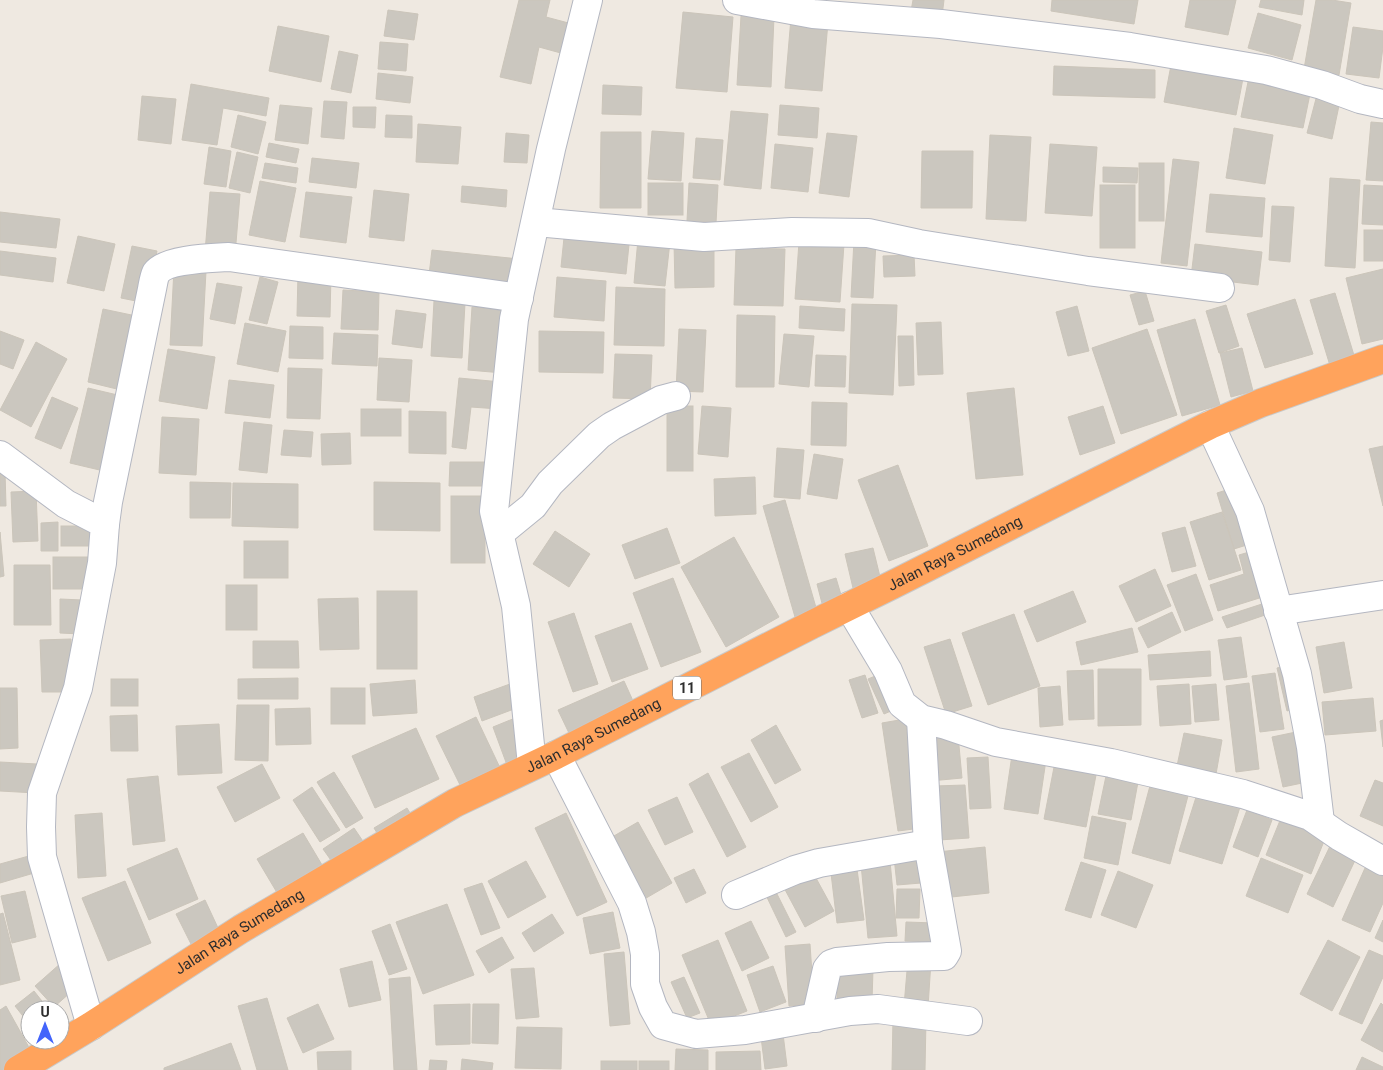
<svg xmlns="http://www.w3.org/2000/svg" width="1383" height="1070" viewBox="0 0 1383 1070" font-family="Roboto,sans-serif">
	<rect width="100%" height="100%" fill="#efe9e1"/>
	<g fill="#cbc7bf" stroke="#cbc5ba">
		<path d="M519,0H550L546,17L576,25L568,55L539,47L531,84L500,77Z"/>
		<path d="M913,0H944L942,16L911,11Z"/>
		<path d="M1052,0H1138L1134,24L1051,11Z"/>
		<path d="M1190,0H1236L1228,35L1185,27Z"/>
		<path d="M1261,0H1304L1302,15L1259,7Z"/>
		<path d="M1316,0H1332L1351,3L1339,75L1304,69Z"/>
		<path d="M388,10L418,14L414,40L384,36Z"/>
		<path d="M683,12L733,17L727,92L676,88Z"/>
		<path d="M1258,13L1301,25L1292,60L1248,48Z"/>
		<path d="M741,16L774,17L771,87L737,85Z"/>
		<path d="M791,18L828,22L822,91L785,88Z"/>
		<path d="M278,26L329,36L321,82L269,71Z"/>
		<path d="M1353,27L1383,31V47L1379,78L1346,74Z"/>
		<path d="M380,42L408,44L406,71L378,69Z"/>
		<path d="M339,51L358,55L351,93L331,89Z"/>
		<path d="M1172,60L1244,73L1236,115L1164,102Z"/>
		<path d="M1054,66L1155,70V98L1053,95Z"/>
		<path d="M378,73L413,77L410,103L376,99Z"/>
		<path d="M1249,77L1311,89L1303,128L1241,117Z"/>
		<path d="M191,84L269,98L266,116L223,108L217,145L182,140Z"/>
		<path d="M603,85L642,87L641,115L602,114Z"/>
		<path d="M1318,91L1341,96L1332,139L1307,133Z"/>
		<path d="M142,96L176,99L171,144L138,140Z"/>
		<path d="M324,101L347,102L344,139L321,137Z"/>
		<path d="M280,105L312,108L308,144L275,140Z"/>
		<path d="M780,105L819,108L817,138L778,135Z"/>
		<path d="M353,107H376L375,128L353,127Z"/>
		<path d="M731,111L768,114L761,189L724,185Z"/>
		<path d="M238,115L266,122L258,154L231,147Z"/>
		<path d="M386,115L412,116V138L385,137Z"/>
		<path d="M1371,122L1383,123V181L1366,180Z"/>
		<path d="M418,124L461,127L458,164L416,162Z"/>
		<path d="M1234,128L1273,135L1265,184L1226,178Z"/>
		<path d="M652,131L684,133L681,181L648,179Z"/>
		<path d="M601,132H641V208H600Z"/>
		<path d="M506,133L529,135L527,163L504,162Z"/>
		<path d="M827,133L857,136L849,197L819,193Z"/>
		<path d="M990,135L1031,137L1026,221L986,219Z"/>
		<path d="M696,138L723,140L720,180L693,178Z"/>
		<path d="M269,143L299,149L296,163L266,157Z"/>
		<path d="M775,144L813,148L808,192L771,188Z"/>
		<path d="M1050,144L1097,147L1092,216L1045,213Z"/>
		<path d="M209,147L231,151L226,187L204,184Z"/>
		<path d="M922,151H973L972,208H921Z"/>
		<path d="M237,152L258,157L250,193L229,188Z"/>
		<path d="M312,158L359,163L356,188L309,182Z"/>
		<path d="M1173,159L1199,162L1187,266L1161,263Z"/>
		<path d="M265,163L298,168L296,183L262,178Z"/>
		<rect x="1139" y="163" width="25" height="58"/>
		<path d="M1103,167L1138,168L1137,183L1103,182Z"/>
		<path d="M1330,178L1360,180L1355,268L1325,266Z"/>
		<path d="M260,181L296,188L285,242L249,235Z"/>
		<rect x="648" y="183" width="35" height="32"/>
		<path d="M689,183L718,185L716,223L687,221Z"/>
		<rect x="1100" y="185" width="35" height="63"/>
		<path d="M1364,185L1383,186V225L1362,224Z"/>
		<path d="M462,186L507,190L506,207L461,202Z"/>
		<path d="M374,190L409,194L404,241L369,237Z"/>
		<path d="M210,192L240,194L235,255L205,252Z"/>
		<path d="M306,192L352,197L346,243L300,237Z"/>
		<path d="M1210,194L1265,198L1262,237L1206,232Z"/>
		<path d="M1272,206L1294,207L1290,262L1269,260Z"/>
		<path d="M0,212L60,219L56,248L0,242Z"/>
		<path d="M565,228L630,235L626,274L561,267Z"/>
		<rect x="1364" y="230" width="19" height="31"/>
		<path d="M78,236L115,244L104,291L67,283Z"/>
		<path d="M638,239L670,242L665,286L634,283Z"/>
		<path d="M854,240L876,241L873,298L851,297Z"/>
		<path d="M714,241V287L675,288L674,242Z"/>
		<path d="M799,242L844,244L840,302L795,299Z"/>
		<path d="M1195,244L1262,252L1258,285L1191,277Z"/>
		<path d="M132,246L157,251L146,303L121,298Z"/>
		<path d="M736,248L785,249L783,306L734,305Z"/>
		<path d="M432,250L519,259L517,284L429,275Z"/>
		<path d="M0,251L56,258L53,282L0,275Z"/>
		<path d="M914,255L915,276L884,277L883,256Z"/>
		<path d="M174,269L206,271L202,346L170,345Z"/>
		<path d="M1383,269V339L1362,344L1346,278Z"/>
		<path d="M298,273L331,274L330,317L297,316Z"/>
		<path d="M260,277L278,282L267,324L249,320Z"/>
		<path d="M557,277L606,281L604,321L554,317Z"/>
		<path d="M217,283L242,287L235,324L210,319Z"/>
		<path d="M616,287L665,289L664,346L614,345Z"/>
		<path d="M343,290L379,292L378,330L341,329Z"/>
		<path d="M1145,291L1154,321L1139,325L1130,295Z"/>
		<path d="M1335,293L1360,375L1335,382L1310,300Z"/>
		<path d="M1295,299L1313,354L1265,368L1247,314Z"/>
		<path d="M434,301L465,303L462,358L431,356Z"/>
		<path d="M852,304L897,305L893,395L849,393Z"/>
		<path d="M1226,305L1239,346L1219,353L1206,311Z"/>
		<path d="M800,306L845,309L844,331L799,328Z"/>
		<path d="M1077,306L1089,351L1068,356L1056,312Z"/>
		<path d="M472,307L507,310L503,373L468,370Z"/>
		<path d="M103,309L141,317L125,391L88,382Z"/>
		<path d="M396,310L426,314L422,348L392,344Z"/>
		<path d="M737,315L775,316L774,387H736Z"/>
		<path d="M1195,319L1220,405L1182,416L1157,330Z"/>
		<path d="M941,322L943,374L918,375L916,323Z"/>
		<path d="M245,323L286,331L278,372L237,364Z"/>
		<path d="M290,326L323,327V359L289,358Z"/>
		<path d="M679,329L706,330L703,392L676,391Z"/>
		<path d="M1147,329L1177,415L1121,434L1092,348Z"/>
		<path d="M0,331L24,340L13,369L0,364Z"/>
		<path d="M539,331L604,332L603,373L539,372Z"/>
		<path d="M334,333L378,335L377,366L332,364Z"/>
		<path d="M784,334L814,336L809,387L779,384Z"/>
		<path d="M898,336H913L914,385L899,386Z"/>
		<path d="M36,342L67,359L31,427L0,410Z"/>
		<path d="M1242,348L1253,391L1231,397L1220,353Z"/>
		<path d="M168,349L215,357L207,409L159,401Z"/>
		<path d="M615,354L652,355L650,399L613,398Z"/>
		<path d="M816,355L846,356L845,387L815,386Z"/>
		<path d="M379,358L412,360L409,402L377,400Z"/>
		<path d="M288,368L322,369L320,419L287,418Z"/>
		<path d="M459,378L501,382L499,409L471,407L466,449L452,447Z"/>
		<path d="M229,380L274,385L270,418L225,413Z"/>
		<path d="M88,388L126,397L108,472L70,463Z"/>
		<path d="M1014,388L1023,475L976,479L967,393Z"/>
		<path d="M52,397L78,408L61,449L35,438Z"/>
		<path d="M812,402L847,403L846,446L811,445Z"/>
		<rect x="667" y="406" width="26" height="65"/>
		<path d="M702,406L731,408L728,457L698,454Z"/>
		<path d="M1103,406L1115,443L1080,455L1068,417Z"/>
		<rect x="361" y="409" width="40" height="27"/>
		<path d="M409,411L446,412V454L409,453Z"/>
		<path d="M162,417L199,419L196,475L159,473Z"/>
		<path d="M244,422L272,425L267,473L239,470Z"/>
		<path d="M284,430L313,432L311,457L281,455Z"/>
		<path d="M350,433L351,464L322,465L321,434Z"/>
		<path d="M1383,446V506L1369,449Z"/>
		<path d="M777,448L804,450L800,499L774,497Z"/>
		<path d="M814,454L843,459L837,499L807,494Z"/>
		<path d="M450,462H488V486H449Z"/>
		<path d="M898,465L928,546L889,561L858,480Z"/>
		<path d="M5,472L6,506H0V473Z"/>
		<path d="M755,477L756,514L715,516L714,479Z"/>
		<path d="M190,482L231,483L230,518H190Z"/>
		<path d="M374,482L440,483V531L374,530Z"/>
		<path d="M233,483L298,484V528L232,526Z"/>
		<path d="M1236,487L1253,543L1234,549L1217,493Z"/>
		<path d="M36,491L38,541L13,542L11,492Z"/>
		<rect x="451" y="496" width="34" height="67"/>
		<path d="M785,500L817,611L795,617L763,506Z"/>
		<path d="M1222,512L1241,570L1209,580L1190,522Z"/>
		<path d="M58,522V551H41V523Z"/>
		<rect x="61" y="526" width="37" height="20"/>
		<path d="M1185,527L1196,566L1172,572L1162,533Z"/>
		<path d="M667,528L680,563L635,579L622,545Z"/>
		<path d="M555,531L590,554L569,587L533,564Z"/>
		<path d="M0,532L4,576L0,577Z"/>
		<path d="M734,537L779,617L726,647L681,567Z"/>
		<rect x="244" y="541" width="44" height="37"/>
		<path d="M873,548L881,581L853,588L845,554Z"/>
		<path d="M1256,550L1269,595L1218,611L1210,585L1244,574L1239,555Z"/>
		<rect x="53" y="557" width="38" height="32"/>
		<path d="M14,565H50L51,625H14Z"/>
		<path d="M1155,569L1171,606L1136,622L1119,586Z"/>
		<path d="M1196,574L1213,620L1185,631L1167,585Z"/>
		<path d="M673,578L701,652L661,667L633,593Z"/>
		<path d="M836,578L844,605L824,611L817,584Z"/>
		<rect x="226" y="585" width="31" height="45"/>
		<rect x="377" y="591" width="40" height="78"/>
		<path d="M1073,591L1086,622L1037,642L1024,611Z"/>
		<path d="M358,598L359,649L320,650L318,599Z"/>
		<path d="M60,599L82,600L81,634L60,633Z"/>
		<path d="M1265,603L1268,614L1227,628L1222,617Z"/>
		<path d="M1172,612L1181,632L1148,648L1138,628Z"/>
		<path d="M574,613L598,684L573,692L548,622Z"/>
		<path d="M1014,614L1040,686L988,705L962,633Z"/>
		<path d="M631,623L648,669L612,682L595,636Z"/>
		<path d="M1132,628L1138,652L1081,665L1076,642Z"/>
		<path d="M1241,637L1247,677L1224,680L1218,640Z"/>
		<path d="M71,639L72,692H42L40,640Z"/>
		<path d="M950,639L972,706L946,714L924,647Z"/>
		<path d="M253,641H298L299,668H253Z"/>
		<path d="M1344,642L1352,688L1324,693L1316,647Z"/>
		<path d="M1210,651L1211,676L1150,680L1148,655Z"/>
		<path d="M1290,665L1301,707L1287,711L1277,668Z"/>
		<path d="M1098,669H1141V725L1098,726Z"/>
		<path d="M1093,670L1094,719L1069,720L1067,671Z"/>
		<path d="M885,672L900,707L884,714L868,679Z"/>
		<path d="M1275,673L1284,729L1260,732L1252,676Z"/>
		<path d="M865,675L878,713L862,718L849,680Z"/>
		<path d="M298,678V699H238V679Z"/>
		<rect x="111" y="679" width="27" height="27"/>
		<path d="M415,680L417,713L373,716L370,684Z"/>
		<path d="M521,680L530,703L482,721L474,697Z"/>
		<path d="M624,681L643,723L578,752L558,710Z"/>
		<path d="M1249,683L1259,769L1236,772L1226,686Z"/>
		<path d="M1189,684L1191,724L1160,726L1157,686Z"/>
		<path d="M1216,684L1219,720L1195,722L1192,686Z"/>
		<path d="M1060,686L1063,725L1040,727L1038,688Z"/>
		<path d="M0,688H17L18,748L0,749Z"/>
		<rect x="331" y="688" width="34" height="36"/>
		<path d="M1373,698L1376,731L1325,735L1322,702Z"/>
		<path d="M237,705H269L268,761L235,760Z"/>
		<path d="M310,708L311,744L276,745L275,709Z"/>
		<path d="M525,714L541,752L507,765L493,727Z"/>
		<path d="M137,715L138,751H111L110,716Z"/>
		<path d="M476,717L502,772L463,791L436,736Z"/>
		<path d="M905,719L921,828L898,831L882,723Z"/>
		<path d="M1383,720V747L1380,721Z"/>
		<path d="M219,724L222,773L178,775L176,726Z"/>
		<path d="M776,725L801,770L775,784L751,740Z"/>
		<path d="M416,728L439,779L375,808L352,756Z"/>
		<path d="M1296,732L1307,782L1283,787L1272,737Z"/>
		<path d="M1184,733L1222,740L1216,774L1177,766Z"/>
		<path d="M958,735L962,778L930,781L927,738Z"/>
		<path d="M749,753L778,807L751,822L721,767Z"/>
		<path d="M1012,755L1046,760L1038,814L1004,809Z"/>
		<path d="M988,757L991,808L970,809L967,758Z"/>
		<path d="M0,762L37,764L36,793L0,791Z"/>
		<path d="M1055,762L1097,770L1086,827L1044,819Z"/>
		<path d="M262,764L280,798L235,822L217,787Z"/>
		<path d="M334,772L363,818L346,828L317,782Z"/>
		<path d="M708,773L746,847L727,857L689,784Z"/>
		<path d="M158,776L165,841L133,845L127,779Z"/>
		<path d="M1106,776L1138,782L1131,820L1098,814Z"/>
		<path d="M1375,780L1383,783V826L1360,816Z"/>
		<path d="M1151,782L1189,792L1170,864L1132,853Z"/>
		<path d="M965,785L969,838L939,840L935,786Z"/>
		<path d="M312,787L340,830L320,842L293,800Z"/>
		<path d="M1197,794L1240,807L1222,864L1179,851Z"/>
		<path d="M677,797L693,832L665,845L648,810Z"/>
		<path d="M407,808L424,836L391,856L374,828Z"/>
		<path d="M1247,810L1272,820L1258,857L1233,847Z"/>
		<path d="M102,813L106,876L78,878L75,815Z"/>
		<path d="M566,813L607,902L577,916L535,828Z"/>
		<path d="M1092,816L1126,823L1118,865L1084,858Z"/>
		<path d="M1281,818L1326,836L1311,874L1266,855Z"/>
		<path d="M638,822L672,883L641,901L607,840Z"/>
		<path d="M354,828L375,859L345,880L323,849Z"/>
		<path d="M303,833L328,875L282,901L257,859Z"/>
		<path d="M1332,842L1358,854L1333,907L1307,894Z"/>
		<path d="M985,847L989,893L942,898L937,852Z"/>
		<path d="M177,848L198,899L149,920L127,869Z"/>
		<path d="M36,854L41,871L0,883V864Z"/>
		<path d="M919,855L921,883L897,885L894,857Z"/>
		<path d="M1261,858L1303,875L1288,913L1246,896Z"/>
		<path d="M526,861L546,897L508,918L488,881Z"/>
		<path d="M890,861L897,936L868,938L861,864Z"/>
		<path d="M856,862L864,920L837,923L830,865Z"/>
		<path d="M1081,862L1106,870L1091,918L1065,910Z"/>
		<path d="M1365,868L1383,876V903L1370,932L1342,920Z"/>
		<path d="M694,869L706,893L686,903L674,878Z"/>
		<path d="M811,869L834,911L805,927L782,884Z"/>
		<path d="M1118,871L1153,885L1136,928L1101,915Z"/>
		<path d="M125,881L151,943L108,961L82,898Z"/>
		<path d="M482,883L500,928L481,935L464,889Z"/>
		<path d="M772,884L796,932L786,937L763,889Z"/>
		<path d="M897,889H920L919,918H896Z"/>
		<path d="M25,891L36,937L12,943L1,896Z"/>
		<path d="M205,900L225,943L197,956L176,914Z"/>
		<path d="M447,904L474,975L423,994L396,922Z"/>
		<path d="M613,912L620,948L590,954L583,918Z"/>
		<path d="M3,913L20,980L0,985V914Z"/>
		<path d="M552,914L564,933L534,952L522,933Z"/>
		<path d="M1383,920V942L1375,938Z"/>
		<path d="M751,921L769,958L742,971L725,933Z"/>
		<path d="M906,922L935,923L934,942L905,941Z"/>
		<path d="M390,924L407,969L389,975L372,931Z"/>
		<path d="M502,937L514,958L489,973L476,951Z"/>
		<path d="M718,940L747,1011L711,1025L682,955Z"/>
		<path d="M1328,940L1360,957L1332,1011L1300,994Z"/>
		<path d="M810,944L814,1004L789,1006L785,946Z"/>
		<path d="M1369,950L1383,956V977L1362,1024L1339,1014Z"/>
		<path d="M624,952L630,1024L610,1026L604,954Z"/>
		<path d="M908,959L931,961L928,1007L904,1006Z"/>
		<path d="M372,961L381,1000L349,1007L340,969Z"/>
		<path d="M61,963L80,984L54,1007L35,986Z"/>
		<path d="M773,966L786,1002L760,1012L747,975Z"/>
		<path d="M534,968L539,1017L516,1019L511,969Z"/>
		<path d="M837,968L873,969L872,1001L837,1000Z"/>
		<path d="M410,977L417,1070H394L389,979Z"/>
		<path d="M684,977L700,1013L687,1018L671,982Z"/>
		<path d="M34,991L49,1010H30V1025L15,1006Z"/>
		<path d="M267,998L288,1070H257L238,1006Z"/>
		<path d="M1381,1003L1383,1005V1052L1361,1040Z"/>
		<path d="M318,1004L334,1039L303,1053L287,1018Z"/>
		<path d="M470,1004V1044L436,1045L434,1005Z"/>
		<path d="M473,1004H499L498,1044L472,1043Z"/>
		<path d="M6,1006L36,1060L17,1070H0V1010Z"/>
		<path d="M893,1018L926,1019L925,1070H892Z"/>
		<path d="M782,1026L787,1066L765,1069L760,1029Z"/>
		<path d="M517,1027L562,1028L561,1069L515,1068Z"/>
		<path d="M231,1043L241,1070H164V1068Z"/>
		<path d="M676,1049L708,1050V1070H675Z"/>
		<path d="M351,1051V1070H318L317,1052Z"/>
		<path d="M760,1051L761,1070H716V1052Z"/>
		<path d="M1362,1057L1383,1067V1070H1356Z"/>
		<path d="M462,1059L493,1063L492,1070H461Z"/>
		<path d="M430,1060L447,1061L446,1070H429Z"/>
		<rect x="601" y="1061" width="36" height="9"/>
		<rect x="639" y="1061" width="30" height="9"/>
	</g>
	<g fill="none" stroke-linecap="round" stroke-linejoin="round">
		<g stroke="#b4b7c1" stroke-width="30">
			<g id="street">
				<path d="M737,0L813,14L941,24L1130,47L1266,70L1322,85L1360,99L1383,104"/>
				<path d="M536,222L704,237L792,232L868,233L919,244L1088,271L1220,288"/>
				<path d="M1210,425L1250,511L1297,674L1311,747L1320,822"/>
				<path d="M0,455L66,504L105,524L102,563L78,688L42,793L41,827L42,857L91,1026"/>
				<path d="M105,524L108,502L152,289C153,284 154,277 156,273C166,259 212,258 229,257L519,298"/>
				<path d="M500,533L533,506L550,483L599,435L612,426L661,400L676,396"/>
				<path d="M849,606L888,671L902,704L921,719L946,725L996,742L1111,763L1243,794L1310,816L1339,836L1383,861"/>
				<path d="M1278,611L1383,595"/>
				<path d="M556,755L632,903L641,932L645,954V984L653,1007L663,1025L696,1034L745,1030L850,1011L878,1009L968,1021"/>
				<path d="M532,765L516,606L494,511L514,319L551,149L588,0"/>
				<path d="M736,895L795,870L819,863L928,844"/>
				<path d="M816,1018L827,969L831,964L837,962L888,957L944,956L947,951L928,844L921,719"/>
			</g>
		</g>
		<g stroke="#c9c9c9" stroke-width="30">
			<g id="highway">
				<path id="s1" d="M18,1070L91,1026L241,929L455,803L556,755L811,625L892,585L1210,425L1261,403L1383,359"/>
			</g>
		</g>
		<use href="#street" stroke="#fff" stroke-width="28"/>
		<use href="#highway" stroke="#ffa35c" stroke-width="28"/>
	</g>
	<g text-anchor="middle" stroke-width="5" stroke-linejoin="round" paint-order="stroke">
		<rect fill="#fff" stroke="#6d6d6d" stroke-width="1" x="673" y="676.5" width="28" height="23" rx="4"/>
		<g font-size="14" font-weight="bold" fill="#2e2e2e">
			<text x="687" y="693">11</text>
		</g>
		<g font-size="15" fill="#2e2e2e" stroke="#fff">
			<text dy="5" stroke="none"><textPath href="#s1" startOffset="1071">Jalan Raya Sumedang</textPath></text>
			<text dy="5" stroke="none"><textPath href="#s1" startOffset="666">Jalan Raya Sumedang</textPath></text>
			<text dy="5" stroke="none"><textPath href="#s1" startOffset="261">Jalan Raya Sumedang</textPath></text>
		</g>
	</g>
	<g transform="translate(45 1025)"><circle r="24" fill="#ffffff" stroke="#ababab"/>
	<path d="M0-4L9 19L0 12L-9 19Z" fill="#4264fb"/>
	<text y="-8" font-size="14" font-weight="bold" text-anchor="middle" fill="#2e2e2e">U</text>
	</g>
</svg>
